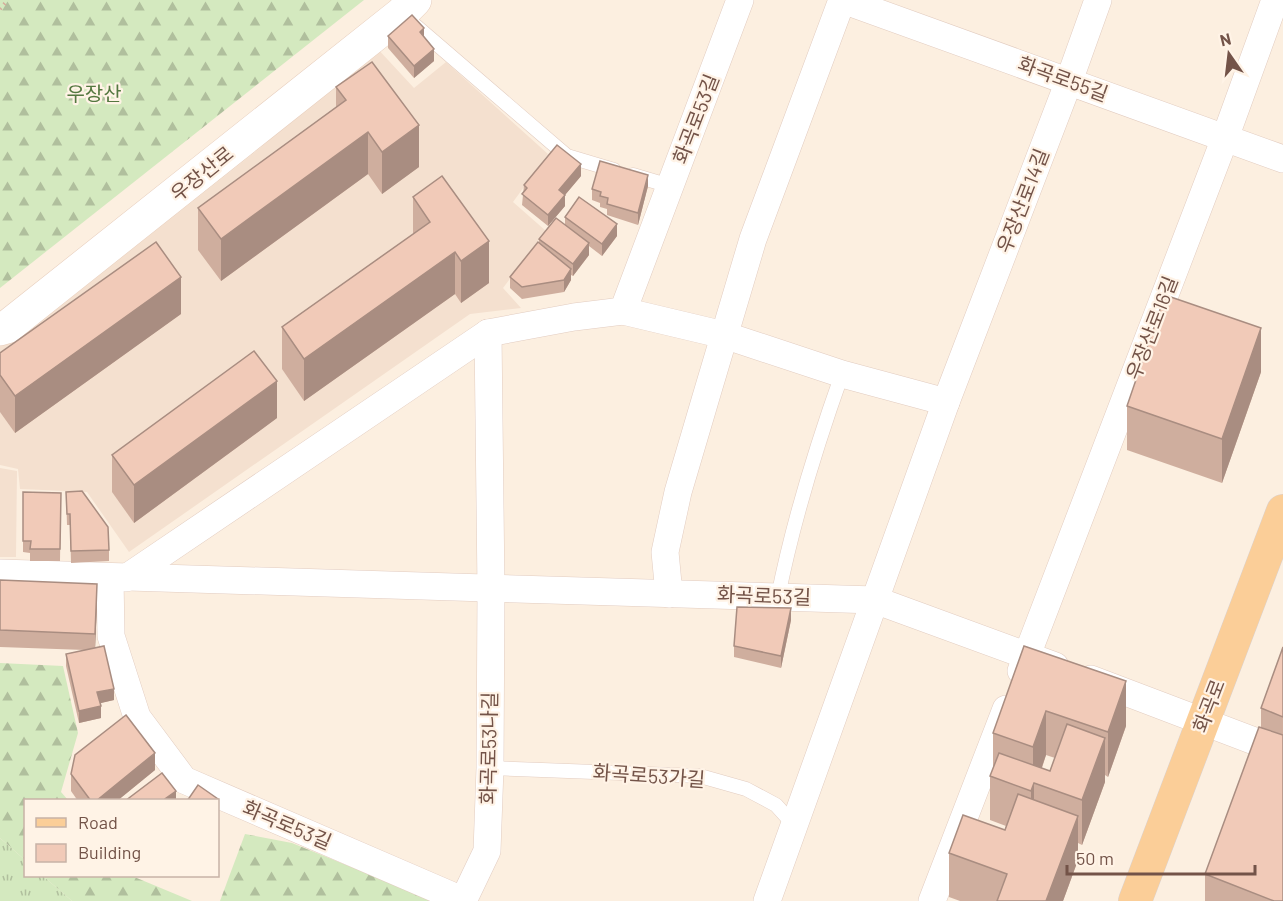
<svg xmlns="http://www.w3.org/2000/svg" width="1283" height="901" viewBox="0 0 1283 901" font-family="Barlow,'Noto Sans KR',sans-serif">
	<defs>
		<pattern id="forest-firs" width="22" height="20" patternUnits="userSpaceOnUse" patternTransform="scale(1.5)"><rect width="22" height="20" fill="#d4e9bf"/><path d="M5 1l3.5 6h-7zM16 11l3.5 6h-7z" fill="#b0bf9d"/></pattern>
		<pattern id="park-tufts" width="24" height="20" patternUnits="userSpaceOnUse" patternTransform="scale(1.5)"><rect width="24" height="20" fill="#d4e9bf"/><path d="M3 7l-1-3M5 7V3M7 7l1-3M15 17l-1-3M17 17v-4M19 17l1-3" fill="none" stroke="#b0bf9d"/></pattern>
	</defs>
	<rect width="100%" height="100%" fill="#fcefe0"/>
	<g fill="#f4e0cf">
		<path d="M376,47L414,88L446,62L548,154L513,202L546,231L503,288L521,308L470,314L129,552L87,492L20,489L18,469L0,465V345L64,303L260,148Z"/>
		<path d="M0,468L17,471L16,557H0Z"/>
	</g>
	<g fill="url(#forest-firs)">
		<path d="M0,0H364L0,288Z"/>
		<path d="M0,663L63,666L78,733L61,792L68,800H26L25,860L0,838Z"/>
		<path d="M245,834L292,843L435,901H220Z"/>
		<path d="M43,876H132L192,901H72Z"/>
	</g>
	<path fill="url(#park-tufts)" d="M0,838L25,860L26,876H43L72,901H0Z"/>
	<g fill="none" stroke-linecap="round" stroke-linejoin="round">
		<g stroke="#e2ccc0" stroke-width="15">
			<g id="lane">
				<path d="M410,21L567,156L614,170"/>
				<path d="M633,175L670,186"/>
				<path d="M778,597C793,521 816,447 842,374"/>
				<path d="M490,768L700,776L746,789L776,805L794,825"/>
			</g>
		</g>
		<g stroke="#e2ccc0" stroke-width="28">
			<g id="street">
				<path d="M843,0L1283,159"/>
				<path d="M623,311L724,335L842,374L946,402"/>
				<path d="M0,573L875,600L1055,666"/>
				<path d="M110,577L111,636L137,717L184,780L462,900"/>
				<path d="M126,578L488,333L574,317L623,311L740,0"/>
				<path d="M669,594L665,552L678,492L706,397L753,239L842,0"/>
				<path d="M1021,671L1225,138L1275,0"/>
				<path d="M1091,679L1283,752"/>
				<path d="M463,901L487,851L490,768L491,589L488,333"/>
				<path d="M767,901L946,402L1069,81L1098,0"/>
				<path d="M932,901L1006,709"/>
			</g>
		</g>
		<g stroke="#e7cdbc" stroke-width="34">
			<path id="secondary" d="M0,329L7,327L401,14L415,0"/>
		</g>
		<g stroke="#dbd2cf" stroke-width="34">
			<path id="primary" d="M1135,901L1283,511"/>
		</g>
		<path stroke="#d6ad9c" stroke-width="4" stroke-dasharray="1.5 4.5" stroke-linecap="butt" d="M0,9L8,0"/>
		<use href="#lane" stroke="#fff" stroke-width="14"/>
		<use href="#street" stroke="#fff" stroke-width="27"/>
		<use href="#secondary" stroke="#fff" stroke-width="33"/>
		<use href="#primary" stroke="#fbce98" stroke-width="33"/>
	</g>
	<g fill="#cfae9e" fill-rule="evenodd">
		<path d="M388,36H424L434,61L414,78L388,48Z"/>
		<path d="M336,87L419,167L382,194L368,174L221,281L198,250V208L336,107Z"/>
		<path d="M581,176L565,195V206L548,226L522,205L524,185Z"/>
		<path d="M648,186L638,225L607,215V209L600,207V203L592,200V189Z"/>
		<path d="M413,197L489,283L461,303L455,294L304,401L282,369V327L413,234Z"/>
		<path d="M565,217L617,236L602,256L589,246V255L573,276L571,275V280L564,292L522,299L510,288V277L539,243V239L565,224Z"/>
		<path d="M181,314L15,433L0,412V353Z"/>
		<path d="M1261,372L1222,483L1127,450V406Z"/>
		<path d="M277,418L134,523L112,492V455Z"/>
		<path d="M23,492L61,493L60,561H30V553L23,552Z"/>
		<path d="M66,492L109,550V561L71,563L70,525H67Z"/>
		<path d="M0,580L97,601L95,648L114,700L100,703L101,718L79,723L66,666V654L85,650L0,647Z"/>
		<path d="M791,620L781,668L734,657V646Z"/>
		<path d="M1024,646L1126,726L1108,777L1105,775V782L1082,845L1078,843V860L1063,901H960L949,897V853L1005,830L1006,826L990,820V776L993,769V733ZM1046,755L1055,758L1050,771L1042,768Z"/>
		<path d="M1283,647V901H1205V874L1261,728V708Z"/>
		<path d="M155,770L117,801H78L71,791V774Z"/>
	</g>
	<g fill="#a98d81">
		<path d="M424,28V40L420,32Z"/>
		<path d="M434,49V61L414,78V66Z"/>
		<path d="M419,125V167L382,194V152Z"/>
		<path d="M368,132V174L221,281V239Z"/>
		<path d="M581,164V176L565,195V206L548,226V215L559,190Z"/>
		<path d="M648,175V186L638,225V213Z"/>
		<path d="M617,224V236L602,256V244Z"/>
		<path d="M489,241V283L461,303V261Z"/>
		<path d="M589,243V255L573,276V264Z"/>
		<path d="M455,252V294L304,401V359Z"/>
		<path d="M571,269V280L564,292V280Z"/>
		<path d="M181,277V314L15,433V396Z"/>
		<path d="M1261,328V372L1222,483V439Z"/>
		<path d="M277,381V418L134,523V485Z"/>
		<path d="M97,584V601L95,651V634Z"/>
		<path d="M791,608V620L781,668V656Z"/>
		<path d="M1126,681V726L1108,777V732Z"/>
		<path d="M114,689V700L97,704V692Z"/>
		<path d="M101,706V718L79,723V711Z"/>
		<path d="M1046,711V755L1036,784L1034,783V827L1031,835V791L1033,786V747Z"/>
		<path d="M1105,738V782L1082,845V800Z"/>
		<path d="M155,753V770L117,801H96Z"/>
		<path d="M176,791V801H165V799Z"/>
		<path d="M1078,816V860L1063,901H1046Z"/>
	</g>
	<g fill="#f1cab8" stroke="#a98d81" stroke-width="1.5">
		<path d="M412,15L424,28L420,32L434,49L414,66L388,36Z"/>
		<path d="M372,62L419,125L382,152L368,132L221,239L198,208L346,100L336,87Z"/>
		<path d="M557,145L581,164L559,190L565,195L548,215L522,194L527,188L524,185Z"/>
		<path d="M600,161L648,175L638,213L607,204L608,198L600,196L601,192L592,189Z"/>
		<path d="M442,176L489,241L461,261L455,252L304,359L282,327L430,222L413,197Z"/>
		<path d="M579,197L617,224L602,244L565,217Z"/>
		<path d="M556,218L589,243L573,264L539,239Z"/>
		<path d="M156,242L181,277L15,396L0,375V353Z"/>
		<path d="M538,242L571,269L564,280L522,287L510,277Z"/>
		<path d="M1165,295L1261,328L1222,439L1127,406Z"/>
		<path d="M254,351L277,381L134,485L112,455Z"/>
		<path d="M82,491L108,527L109,550L71,551L70,514H67L66,492Z"/>
		<path d="M23,492L61,493L60,549H30L31,541H23Z"/>
		<path d="M0,580L97,584L95,634L0,630Z"/>
		<path d="M737,607L791,608L781,656L734,646Z"/>
		<path d="M104,646L114,689L97,692L101,706L79,711L66,654Z"/>
		<path d="M1024,646L1126,681L1108,732L1046,711L1033,747L993,733Z"/>
		<path d="M1283,647V717L1261,708Z"/>
		<path d="M126,715L155,753L96,801H91L71,774L75,755Z"/>
		<path d="M1067,724L1105,738L1082,800L1034,783L1031,791L990,776L999,753L1050,771Z"/>
		<path d="M1259,727L1283,735V901H1274L1205,874Z"/>
		<path d="M162,773L176,791L165,799V801H125Z"/>
		<path d="M198,785L218,799L217,801H187Z"/>
		<path d="M1018,794L1078,816L1046,901H997L1007,874L949,853L963,815L1005,830Z"/>
	</g>
	<g text-anchor="middle" stroke-width="4.5" stroke-linejoin="round" paint-order="stroke">
		<g font-size="20" fill="#735348" stroke="#fff3e6">
			<text transform="translate(1063 79) rotate(20)" y="7">화곡로55길</text>
			<text transform="translate(696 119) rotate(-69)" y="7">화곡로53길</text>
			<text transform="translate(202 174) rotate(-39)" y="7">우장산로</text>
			<text transform="translate(1023 201) rotate(-69)" y="7">우장산로14길</text>
			<text transform="translate(1152 328) rotate(-69)" y="7">우장산로16길</text>
			<text transform="translate(764 596) rotate(2)" y="7">화곡로53길</text>
			<text transform="translate(1209 706) rotate(-69)" y="7">화곡로</text>
			<text transform="translate(489 748) rotate(-89)" y="7">화곡로53나길</text>
			<text transform="translate(649 776) rotate(4)" y="7">화곡로53가길</text>
			<text transform="translate(287 825) rotate(23)" y="7">화곡로53길</text>
		</g>
		<g font-size="20" fill="#557840" stroke="#fff3e6">
			<text x="94" y="101">우장산</text>
		</g>
	</g>
	<rect x="24" y="799" width="195" height="78" fill="#fff3e6" stroke="#c7b3a7" stroke-width="1.5"/>
	<rect x="36" y="818" width="30" height="9" fill="#fbce98" stroke="#c7b3a7" stroke-width="1.5"/>
	<text x="78" y="829" font-size="18" fill="#735348">Road</text>
	<rect x="36" y="844" width="30" height="18" fill="#f1cab8" stroke="#c7b3a7" stroke-width="1.5"/>
	<text x="78" y="859" font-size="18" fill="#735348">Building</text>
	<g transform="translate(1229 54) rotate(346)" stroke="#fff3e6" stroke-width="4.5" paint-order="stroke">
	<path d="M0-4.5L10 22L0 15L-10 22Z" fill="#735348"/>
	<text y="-9" font-size="16" font-weight="bold" text-anchor="middle" fill="#735348">N</text>
	</g>
	<path d="M1067 865v9h188v-9" fill="none" stroke="#735348" stroke-width="3"/>
	<text x="1076" y="865" font-size="18" fill="#735348" stroke="#fff3e6" stroke-width="4.5" paint-order="stroke">50 m</text>
</svg>
